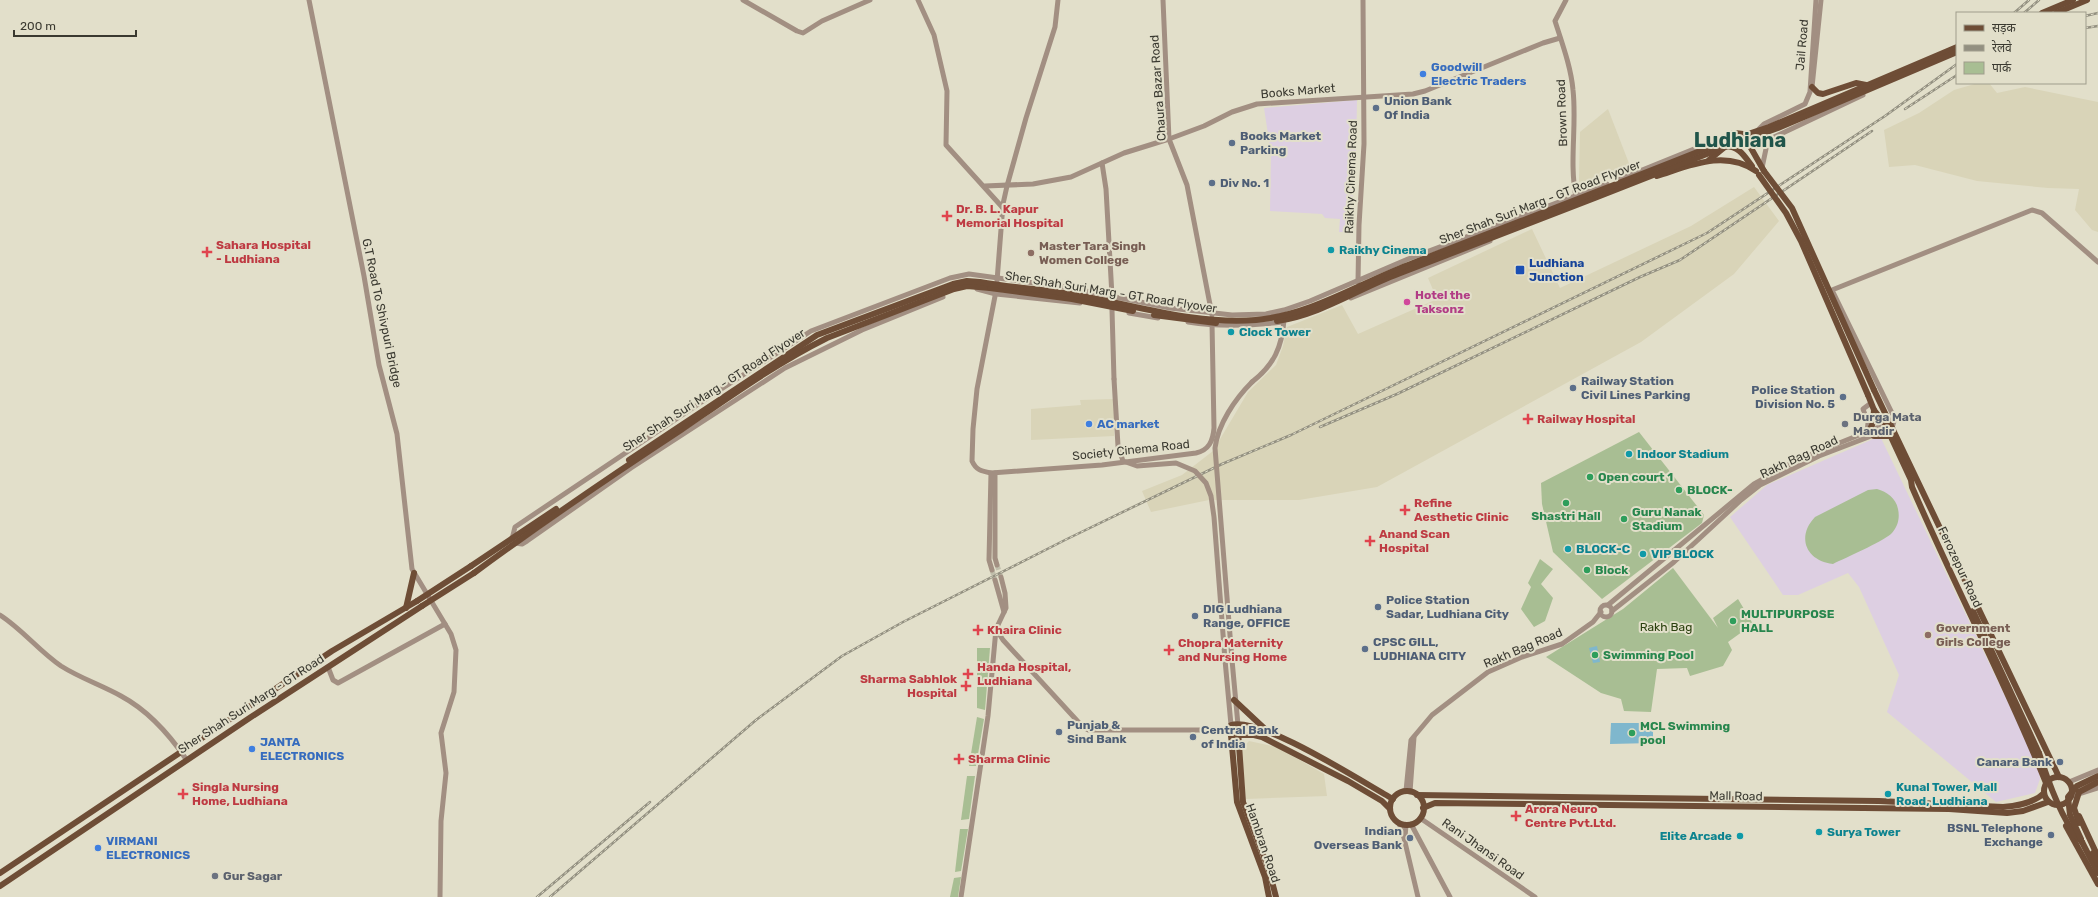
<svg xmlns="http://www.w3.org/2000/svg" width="2098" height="897" viewBox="0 0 2098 897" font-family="Rubik,'Noto Sans Devanagari',sans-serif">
	<rect width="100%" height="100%" fill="#e2dfca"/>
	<g fill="#d9d4b8">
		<path d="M1978,83H1989L1997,93L2025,87L2098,102V232L2092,230L2075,210L2079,189L2048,188L1977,181L1915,165L1889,167L1884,130L1919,113L1954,90Z"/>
		<path d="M1608,109L1630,166L1583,182H1579L1580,132Z"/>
		<path d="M1754,187L1779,221L1734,274L1641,342L1377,487L1299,500H1209L1151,512L1142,491L1182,475L1213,451L1248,392L1276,365L1283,346L1287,327L1342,305L1358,334L1437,299L1428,278L1532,229L1560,288L1691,226Z"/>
		<path d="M1114,399V436L1031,440V409L1081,405L1080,400Z"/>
		<path d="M1249,741L1277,747L1324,774L1327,796L1246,799L1241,750Z"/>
	</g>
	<g fill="#ddcfe2">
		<path d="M1357,100L1356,156L1350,232H1339L1340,219L1325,218L1322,214L1270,211L1271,154L1264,108Z"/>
		<path d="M1880,436L2039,767L2040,779L2035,793L1996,802L1887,712L1899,675L1859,587L1848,573L1798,595H1783L1730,517L1767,485Z"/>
	</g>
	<g fill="#a8be93">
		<path d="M1639,432L1704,515L1702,523L1602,599L1553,552L1542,504L1541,483Z"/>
		<path d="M1877,489C1887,492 1896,498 1898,509C1900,518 1898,527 1891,534C1880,543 1847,557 1833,564C1806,561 1796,537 1815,517L1868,490Z"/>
		<path d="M1540,559L1553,569L1541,584L1553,598L1545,621L1534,627L1521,609L1531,587L1528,583Z"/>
		<path d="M1673,568L1718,628L1713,618L1738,599L1753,624L1728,642L1732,650L1723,666L1690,676L1687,668L1657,669L1651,712L1624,711L1621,699L1601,693L1546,657L1623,609Z"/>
		<path d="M977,648H990L985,710L977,708Z"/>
		<path d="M977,717L984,719L976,766H969Z"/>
		<path d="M967,776H975L969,819L961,820Z"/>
		<path d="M960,829H968L961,871L955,872Z"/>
		<path d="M961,877L958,897H950L954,878Z"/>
	</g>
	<g fill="#7fb7cd">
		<path d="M1597,646L1600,662L1593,663L1589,648Z"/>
		<path d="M1611,723H1653V743L1610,744Z"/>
	</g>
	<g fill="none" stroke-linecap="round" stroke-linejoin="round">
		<g stroke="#c0beab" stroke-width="5" stroke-dasharray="5 2.5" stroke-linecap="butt">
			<path d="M997,565L1001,577"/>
			<path d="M992,570L995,580"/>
		</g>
		<g stroke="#a28f82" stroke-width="5">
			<path d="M309,0L364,276L379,365L397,434L412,569L451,634L456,650L454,692L441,733L446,773L441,821L440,897"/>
			<path d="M743,0L797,31L803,33L822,21L870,0"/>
			<path d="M918,0L934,35L947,91L946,145L1003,208"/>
			<path d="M1163,0L1169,139L1187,185L1212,315"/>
			<path d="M1566,0L1555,21C1562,43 1571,67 1573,90C1577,125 1569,162 1576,197"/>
			<path d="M1812,87L1821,0"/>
			<path d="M1757,131L1764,124L1805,104L1810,92L1816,0"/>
			<path d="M1102,163L1106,189L1112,296"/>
			<path d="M1762,168L1767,144L1772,138L1863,95"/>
			<path d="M1620,179L1731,134"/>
			<path d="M985,186L1033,184L1071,177L1124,153L1169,139L1204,126L1232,112L1257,104L1413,94L1425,91L1543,43L1560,38"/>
			<path d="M997,281L1003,204L1007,186L1026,118L1055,27L1058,0"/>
			<path d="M1358,282L1359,225L1364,144L1363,0"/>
			<path d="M977,289L996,294L1080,303"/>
			<path d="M996,291L977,389L973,429L972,461C976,470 981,471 991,473L1102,465L1196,453C1209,450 1213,441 1214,428L1212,323"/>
			<path d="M1351,298L1490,241"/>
			<path d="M1112,310L1114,379"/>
			<path d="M1129,313L1158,318"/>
			<path d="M1188,322C1220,327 1250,326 1282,322"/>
			<path d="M1252,382C1274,365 1282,347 1284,320"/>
			<path d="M1867,432L1868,423L1863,409L1871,403"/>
			<path d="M991,473L989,560L992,570"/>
			<path d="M995,473V558L997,565"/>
			<path d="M512,539L515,527L712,395L811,331L950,278L969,274L1071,288L1170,308L1232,315L1266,314L1284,310L1310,301L1408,259L1607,184"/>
			<path d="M515,543L522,544L527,541L631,468L785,368L862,330L943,297"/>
			<path d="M995,580L1004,612"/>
			<circle cx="1606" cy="611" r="6"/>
			<path d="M1608,605L1754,484L1797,460L1889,423"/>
			<path d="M1612,611L1674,562L1741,500L1760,485L1819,456L1892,428L1894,421L1893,415L1832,290L2032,210L2042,213L2098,262"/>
			<path d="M0,615C22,629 39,651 61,666C80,678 101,685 121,696C149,711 169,734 186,759"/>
			<path d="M996,629L1003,640L1082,726L1088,730H1228"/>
			<path d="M1225,660L1231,725"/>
			<path d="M1232,660L1238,725"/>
			<path d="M328,667L333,680L338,683L445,624"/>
			<path d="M2069,782L2098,770"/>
			<path d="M1406,791L1411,740L1432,715L1488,672L1522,657L1562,644L1593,622L1601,612"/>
			<path d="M1410,792L1414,737"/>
			<path d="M2072,796L2098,788"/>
			<path d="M1420,818L1535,897"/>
			<path d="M1399,823L1404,838L1418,897"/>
			<path d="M1411,824L1450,897"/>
			<path d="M1405,837L1406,825"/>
			<path d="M961,897L988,716L996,629L1006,608L1005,593L1001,577"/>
		</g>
		<g stroke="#6e4d36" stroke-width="6">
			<path d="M2042,13L2073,0"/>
			<path d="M2056,13L2087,0"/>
			<path d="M1812,87L1818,93L1823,94L1856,83L1866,85"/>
			<path d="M1731,134L1735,133L1743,134L1764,171"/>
			<path d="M1715,145L1769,127L1957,47"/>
			<path d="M1717,150L1778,128L1957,52"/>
			<path d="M1709,160L1726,146C1740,147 1744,156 1752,166"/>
			<path d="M1657,176C1689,166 1724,149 1756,171"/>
			<path d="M1874,390L2059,777"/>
			<path d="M1868,395L1874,410L1885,424L1911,480L1912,487C1955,587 2006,683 2046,783"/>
			<path d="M1869,431L1873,423L1874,410"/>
			<path d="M1874,436H1890"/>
			<path d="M471,566L556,509"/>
			<path d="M474,573C542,523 611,476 681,430C728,398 775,364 827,338L954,289L967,286L990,288"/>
			<path d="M406,608L414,573"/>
			<path d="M1973,611L2039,753"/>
			<path d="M1234,700L1265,729"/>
			<path d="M1238,731L1243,802L1269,870L1276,897"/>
			<path d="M1231,735H1254L1262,737L1348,781L1382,801L1390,809"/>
			<circle cx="2058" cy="791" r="14"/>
			<circle cx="1407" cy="808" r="17"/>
			<path d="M2079,792L2098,782"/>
			<path d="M1417,795L1879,801L2003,807C2016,806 2034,803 2044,793"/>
			<path d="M1423,808L1435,803L1949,809L2007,813L2023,811L2048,802"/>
			<path d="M2079,816L2098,857"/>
			<path d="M2066,826L2098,884"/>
			<path d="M2082,842L2098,873"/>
			<path d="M2093,853L2098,864"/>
			<path d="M0,873L332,651L417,601"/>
			<path d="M0,886L251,717L422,606"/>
			<path d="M1269,897L1265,877L1237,802L1231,735L1228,730L1231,725C1261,716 1362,782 1393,799"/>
		</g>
		<g stroke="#939081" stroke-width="2.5">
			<g id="rail">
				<path d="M2014,13L2029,0"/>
				<path d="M2024,13L2039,0"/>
				<path d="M2085,16L2098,13"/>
				<path d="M2085,28L2098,26"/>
				<path d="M1905,109L1957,75"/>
				<path d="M1320,427L1397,394L1640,277L1680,260L1872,131"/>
				<path d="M537,897L650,802"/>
				<path d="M550,897L756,720L842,656L903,622L1067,539L1222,464L1291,435L1707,233L1885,116L1957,64"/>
			</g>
		</g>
		<use href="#rail" stroke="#e2dfca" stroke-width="1" stroke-dasharray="3" stroke-linecap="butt"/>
		<g stroke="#a28f82" stroke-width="5">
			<path d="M1114,379L1118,446L1123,461L1137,466L1176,463L1195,471L1206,483L1211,496L1214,517L1225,660"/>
			<path d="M1232,660L1215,448C1218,424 1235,399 1252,382"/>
		</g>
		<g stroke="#6e4d36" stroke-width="6">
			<path d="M1764,171L1792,208L1874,390"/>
			<path d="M1759,175L1786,213L1801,241L1868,395"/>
			<path d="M990,288L1072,299L1133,311"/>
			<path d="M1154,315L1216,323"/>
			<path d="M1277,321C1320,315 1358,289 1398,274C1504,233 1611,192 1717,150"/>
			<path d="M629,460L817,335L953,284L967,281L980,282C1012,288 1044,289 1076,295C1135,305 1195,325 1256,320C1311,315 1358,284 1408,265C1510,225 1613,186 1715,145"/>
			<path d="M417,601L471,566"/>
			<path d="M422,606L474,573"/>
			<path d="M2039,753C2047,778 2063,825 2082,842"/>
			<path d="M2079,792L2074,808L2079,823"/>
			<path d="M2081,839L2070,815L2068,797L2077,786L2098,776"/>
		</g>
	</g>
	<g fill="#3f7fe0" stroke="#e2dfca" stroke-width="1.5">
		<circle cx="1423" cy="74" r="4"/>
		<circle cx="1089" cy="424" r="4"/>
		<circle cx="252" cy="749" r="4"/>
		<circle cx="98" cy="848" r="4"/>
	</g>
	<g fill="#5c6f8a" stroke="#e2dfca" stroke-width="1.5">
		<circle cx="1376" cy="108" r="4"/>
		<circle cx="1232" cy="143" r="4"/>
		<circle cx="1212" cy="183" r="4"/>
		<circle cx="1573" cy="388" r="4"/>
		<circle cx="1843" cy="397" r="4"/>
		<circle cx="1378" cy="607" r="4"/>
		<circle cx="1195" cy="616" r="4"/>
		<circle cx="1365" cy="649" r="4"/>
		<circle cx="1059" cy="732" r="4"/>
		<circle cx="1193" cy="737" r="4"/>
		<circle cx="2060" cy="762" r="4"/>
		<circle cx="2051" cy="835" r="4"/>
		<circle cx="1410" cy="838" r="4"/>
	</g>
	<g fill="#e0444e" stroke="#e2dfca" stroke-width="1.5">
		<path d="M945 210h4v4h4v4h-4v4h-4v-4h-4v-4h4z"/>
		<path d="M205 246h4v4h4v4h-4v4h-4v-4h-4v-4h4z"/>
		<path d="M1526 413h4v4h4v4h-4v4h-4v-4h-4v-4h4z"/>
		<path d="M1403 504h4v4h4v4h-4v4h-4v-4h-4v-4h4z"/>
		<path d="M1368 535h4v4h4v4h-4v4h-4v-4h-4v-4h4z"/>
		<path d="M976 624h4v4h4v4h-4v4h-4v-4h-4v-4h4z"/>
		<path d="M1167 644h4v4h4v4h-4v4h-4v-4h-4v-4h4z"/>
		<path d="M966 668h4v4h4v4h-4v4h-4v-4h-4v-4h4z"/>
		<path d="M964 680h4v4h4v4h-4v4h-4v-4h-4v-4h4z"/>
		<path d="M957 753h4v4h4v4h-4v4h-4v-4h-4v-4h4z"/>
		<path d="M181 788h4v4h4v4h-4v4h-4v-4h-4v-4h4z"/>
		<path d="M1514 810h4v4h4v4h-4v4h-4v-4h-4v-4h4z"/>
	</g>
	<g fill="#0f9aa8" stroke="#e2dfca" stroke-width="1.5">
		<circle cx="1331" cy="250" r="4"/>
		<circle cx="1231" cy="332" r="4"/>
		<circle cx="1629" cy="454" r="4"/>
		<circle cx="1568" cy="549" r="4"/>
		<circle cx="1643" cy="554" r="4"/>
		<circle cx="1888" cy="794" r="4"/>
		<circle cx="1819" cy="832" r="4"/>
		<circle cx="1740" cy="836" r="4"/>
	</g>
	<g fill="#8d6e63" stroke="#e2dfca" stroke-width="1.5">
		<circle cx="1031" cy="253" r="4"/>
		<circle cx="1928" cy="635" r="4"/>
	</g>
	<rect fill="#1a4fb4" stroke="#e2dfca" stroke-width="1.5" x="1515" y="265" width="10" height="10" rx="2"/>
	<circle fill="#d1479c" stroke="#e2dfca" stroke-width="1.5" cx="1407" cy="302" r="4"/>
	<g fill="#6b7280" stroke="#e2dfca" stroke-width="1.5">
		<circle cx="1845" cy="424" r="4"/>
		<circle cx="215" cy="876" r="4"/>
	</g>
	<g fill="#2e9e5b" stroke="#e2dfca" stroke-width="1.5">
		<circle cx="1590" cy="477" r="4"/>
		<circle cx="1679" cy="490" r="4"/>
		<circle cx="1566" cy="503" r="4"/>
		<circle cx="1624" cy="519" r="4"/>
		<circle cx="1587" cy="570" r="4"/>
		<circle cx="1733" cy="621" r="4"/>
		<circle cx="1595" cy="655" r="4"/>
		<circle cx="1632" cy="733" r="4"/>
	</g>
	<g text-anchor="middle" stroke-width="4" stroke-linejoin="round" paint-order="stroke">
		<g font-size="12" fill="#3a3930" stroke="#e2dfca">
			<text transform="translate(1802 45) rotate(-85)" y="4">Jail Road</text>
			<text transform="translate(1158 88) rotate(-94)" y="4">Chaura Bazar Road</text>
			<text transform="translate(1298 91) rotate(-5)" y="4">Books Market</text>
			<text transform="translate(1562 113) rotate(-92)" y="4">Brown Road</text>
			<text transform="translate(1351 177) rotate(-88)" y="4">Raikhy Cinema Road</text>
			<text transform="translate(1540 202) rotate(-21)" y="4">Sher Shah Suri Marg - GT Road Flyover</text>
			<text transform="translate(1111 292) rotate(9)" y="4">Sher Shah Suri Marg - GT Road Flyover</text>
			<text transform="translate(382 313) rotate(78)" y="4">G.T Road To Shivpuri Bridge</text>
			<text transform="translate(714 390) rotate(-33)" y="4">Sher Shah Suri Marg - GT Road Flyover</text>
			<text transform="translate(1131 450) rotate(-6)" y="4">Society Cinema Road</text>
			<text transform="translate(1799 457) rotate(-25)" y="4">Rakh Bag Road</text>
			<text transform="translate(1960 567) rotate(65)" y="4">Ferozepur Road</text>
			<text transform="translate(1523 648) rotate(-23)" y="4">Rakh Bag Road</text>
			<text transform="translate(251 704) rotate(-33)" y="4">Sher Shah Suri Marg - GT Road</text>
			<text transform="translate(1736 796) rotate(1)" y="4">Mall Road</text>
			<text transform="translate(1263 843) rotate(71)" y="4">Hambran Road</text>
			<text transform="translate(1483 849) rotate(35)" y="4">Rani Jhansi Road</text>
		</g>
		<g font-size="12" font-weight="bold" fill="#366cbe" stroke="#e2dfca" text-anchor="start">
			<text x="1431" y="71">Goodwill<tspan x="1431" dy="14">Electric Traders</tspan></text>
			<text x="1097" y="428">AC market</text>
			<text x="260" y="746">JANTA<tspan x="260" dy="14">ELECTRONICS</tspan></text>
			<text x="106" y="845">VIRMANI<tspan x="106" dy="14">ELECTRONICS</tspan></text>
		</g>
		<g font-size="12" font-weight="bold" fill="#4e5e75" stroke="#e2dfca" text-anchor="start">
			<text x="1384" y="105">Union Bank<tspan x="1384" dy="14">Of India</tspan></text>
			<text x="1240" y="140">Books Market<tspan x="1240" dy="14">Parking</tspan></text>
			<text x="1220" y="187">Div No. 1</text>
			<text x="1581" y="385">Railway Station<tspan x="1581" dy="14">Civil Lines Parking</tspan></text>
			<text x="1835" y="394" text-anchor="end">Police Station<tspan x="1835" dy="14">Division No. 5</tspan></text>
			<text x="1386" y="604">Police Station<tspan x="1386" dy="14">Sadar, Ludhiana City</tspan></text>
			<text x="1203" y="613">DIG Ludhiana<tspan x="1203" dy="14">Range, OFFICE</tspan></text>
			<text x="1373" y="646">CPSC GILL,<tspan x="1373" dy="14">LUDHIANA CITY</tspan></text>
			<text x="1067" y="729">Punjab &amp;<tspan x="1067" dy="14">Sind Bank</tspan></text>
			<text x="1201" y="734">Central Bank<tspan x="1201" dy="14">of India</tspan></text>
			<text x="2052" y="766" text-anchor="end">Canara Bank</text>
			<text x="2043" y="832" text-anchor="end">BSNL Telephone<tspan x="2043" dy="14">Exchange</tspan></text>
			<text x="1402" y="835" text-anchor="end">Indian<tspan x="1402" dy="14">Overseas Bank</tspan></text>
		</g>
		<g font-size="12" font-weight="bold" fill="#be3a42" stroke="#e2dfca" text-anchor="start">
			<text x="956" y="213">Dr. B. L. Kapur<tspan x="956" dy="14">Memorial Hospital</tspan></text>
			<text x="216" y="249">Sahara Hospital<tspan x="216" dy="14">- Ludhiana</tspan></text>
			<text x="1537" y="423">Railway Hospital</text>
			<text x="1414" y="507">Refine<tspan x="1414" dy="14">Aesthetic Clinic</tspan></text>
			<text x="1379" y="538">Anand Scan<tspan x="1379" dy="14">Hospital</tspan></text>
			<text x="987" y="634">Khaira Clinic</text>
			<text x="1178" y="647">Chopra Maternity<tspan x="1178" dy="14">and Nursing Home</tspan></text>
			<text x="977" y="671">Handa Hospital,<tspan x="977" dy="14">Ludhiana</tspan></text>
			<text x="957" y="683" text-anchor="end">Sharma Sabhlok<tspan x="957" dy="14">Hospital</tspan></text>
			<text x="968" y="763">Sharma Clinic</text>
			<text x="192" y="791">Singla Nursing<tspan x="192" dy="14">Home, Ludhiana</tspan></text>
			<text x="1525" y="813">Arora Neuro<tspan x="1525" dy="14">Centre Pvt.Ltd.</tspan></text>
		</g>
		<g font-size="12" font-weight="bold" fill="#785e54" stroke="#e2dfca" text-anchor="start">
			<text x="1039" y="250">Master Tara Singh<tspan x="1039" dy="14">Women College</tspan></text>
			<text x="1936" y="632">Government<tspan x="1936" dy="14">Girls College</tspan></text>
		</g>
		<g font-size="12" font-weight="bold" fill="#0d838f" stroke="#e2dfca" text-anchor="start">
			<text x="1339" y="254">Raikhy Cinema</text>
			<text x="1239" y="336">Clock Tower</text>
			<text x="1637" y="458">Indoor Stadium</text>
			<text x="1576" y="553">BLOCK-C</text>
			<text x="1651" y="558">VIP BLOCK</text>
			<text x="1896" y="791">Kunal Tower, Mall<tspan x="1896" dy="14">Road, Ludhiana</tspan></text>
			<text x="1827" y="836">Surya Tower</text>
			<text x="1732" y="840" text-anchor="end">Elite Arcade</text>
		</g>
		<g font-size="12" font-weight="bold" fill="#164399" stroke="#e2dfca" text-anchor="start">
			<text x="1529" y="267">Ludhiana<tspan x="1529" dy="14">Junction</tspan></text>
		</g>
		<g font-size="12" font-weight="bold" fill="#b23c85" stroke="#e2dfca" text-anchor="start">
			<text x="1415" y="299">Hotel the<tspan x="1415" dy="14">Taksonz</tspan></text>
		</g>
		<g font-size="12" font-weight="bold" fill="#5b616d" stroke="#e2dfca" text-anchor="start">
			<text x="1853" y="421">Durga Mata<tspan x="1853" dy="14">Mandir</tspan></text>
			<text x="223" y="880">Gur Sagar</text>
		</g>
		<g font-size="12" font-weight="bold" fill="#27864d" stroke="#e2dfca" text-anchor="start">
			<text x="1598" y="481">Open court 1</text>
			<text x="1687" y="494">BLOCK-</text>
			<text x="1632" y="516">Guru Nanak<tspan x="1632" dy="14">Stadium</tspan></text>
			<text x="1566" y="520" text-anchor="middle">Shastri Hall</text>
			<text x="1595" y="574">Block</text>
			<text x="1741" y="618">MULTIPURPOSE<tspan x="1741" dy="14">HALL</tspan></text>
			<text x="1603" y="659">Swimming Pool</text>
			<text x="1640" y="730">MCL Swimming<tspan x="1640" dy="14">pool</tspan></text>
		</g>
		<g font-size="12" fill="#2b400f" stroke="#e2dfca">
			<text x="1666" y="631">Rakh Bag</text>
		</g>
		<g font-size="20" font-weight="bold" fill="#20554a" stroke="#e2dfca">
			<text x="1740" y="147">Ludhiana</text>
		</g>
	</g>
	<rect x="1956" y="12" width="130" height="72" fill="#e2dfca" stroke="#9f9d8c"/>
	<rect x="1964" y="25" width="20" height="6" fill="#6e4d36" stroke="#9f9d8c"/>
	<text x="1992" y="32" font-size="12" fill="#3a3930">सड़क</text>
	<rect x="1964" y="45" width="20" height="6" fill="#939081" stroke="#9f9d8c"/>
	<text x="1992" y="52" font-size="12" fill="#3a3930">रेलवे</text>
	<rect x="1964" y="62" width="20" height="12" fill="#a8be93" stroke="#9f9d8c"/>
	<text x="1992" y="72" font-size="12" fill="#3a3930">पार्क</text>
	<path d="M14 30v6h122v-6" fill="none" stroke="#3a3930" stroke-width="2"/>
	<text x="20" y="30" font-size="12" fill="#3a3930" stroke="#e2dfca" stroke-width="3" paint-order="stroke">200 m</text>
</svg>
